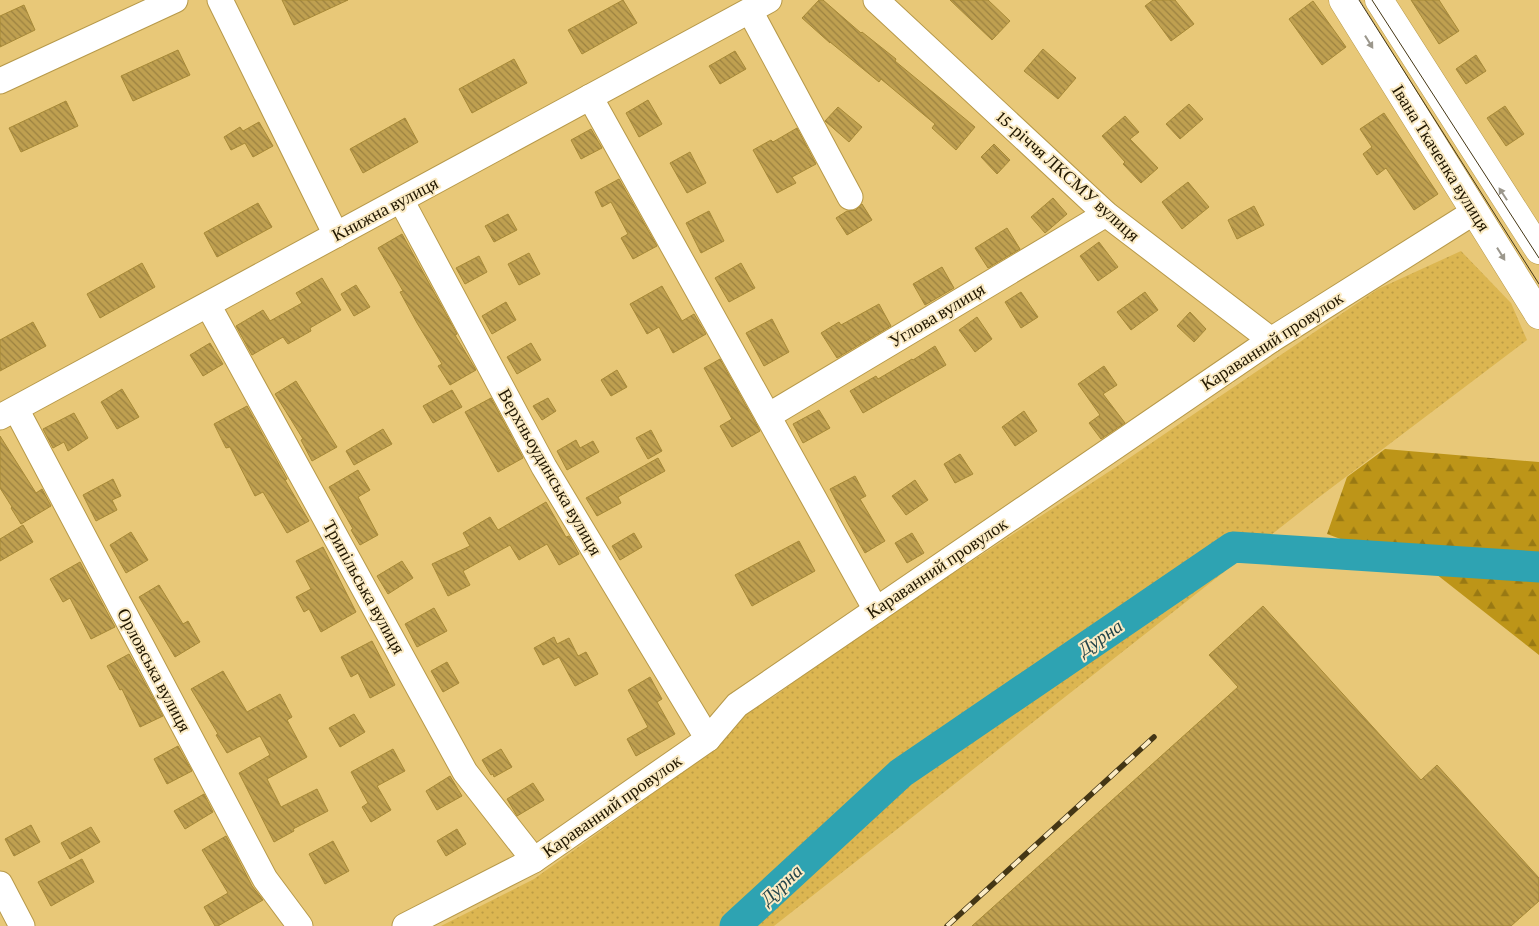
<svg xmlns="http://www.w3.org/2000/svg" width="1539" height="926" viewBox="0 0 1539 926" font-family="'Crimson Pro',serif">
	<defs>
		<pattern id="grass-dots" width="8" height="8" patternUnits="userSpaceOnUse" patternTransform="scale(1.25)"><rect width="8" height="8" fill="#dcb651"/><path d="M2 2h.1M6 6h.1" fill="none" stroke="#bc9c45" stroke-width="1.8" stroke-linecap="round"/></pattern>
		<pattern id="forest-firs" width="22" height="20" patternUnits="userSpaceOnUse" patternTransform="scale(1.25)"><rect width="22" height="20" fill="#bd9518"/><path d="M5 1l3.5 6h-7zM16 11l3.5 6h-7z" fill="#997913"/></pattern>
		<pattern id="building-back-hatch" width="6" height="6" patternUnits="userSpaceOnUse" patternTransform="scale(1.25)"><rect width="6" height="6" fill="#bfa050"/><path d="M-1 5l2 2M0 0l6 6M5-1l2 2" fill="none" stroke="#9b8140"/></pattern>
	</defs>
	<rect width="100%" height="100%" fill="#e8c878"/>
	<path fill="url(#grass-dots)" d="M1461,251L1511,303L1527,340L1318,498L774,926H441L534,879L698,761L747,712L775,696L851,640L1116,467L1378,289Z"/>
	<path fill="url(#forest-firs)" d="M1385,449L1539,462V655L1436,574L1327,534L1347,477Z"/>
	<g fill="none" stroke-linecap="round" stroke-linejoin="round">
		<path stroke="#2ea3b2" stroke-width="31" d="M735,926L901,773L1233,547L1539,567"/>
	</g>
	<g fill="url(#building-back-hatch)" stroke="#a78937">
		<path d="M282,0H348L294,25Z"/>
		<path d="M623,0L637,23L582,54L568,30Z"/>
		<path d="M819,0H823L861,33L862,32L896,59L895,61L975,127L956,150L932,128L935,124L881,79L879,82L830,42V43L802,18Z"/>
		<path d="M950,0H988L1010,21L992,40Z"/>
		<path d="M1153,0H1175L1194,24L1171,41L1145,6Z"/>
		<path d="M1411,0H1439L1459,31L1439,44Z"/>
		<path d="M1313,1L1346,47L1322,65L1289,19Z"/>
		<path d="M24,5L35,30L0,47V16Z"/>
		<path d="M1043,49L1076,78L1058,99L1024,71Z"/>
		<path d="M178,50L190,75L133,101L121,76Z"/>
		<path d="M735,51L746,69L720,84L709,66Z"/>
		<path d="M1476,55L1486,71L1466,84L1456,69Z"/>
		<path d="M514,59L527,83L472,113L459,89Z"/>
		<path d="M648,100L662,124L639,137L626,113Z"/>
		<path d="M66,101L78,126L21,152L9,128Z"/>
		<path d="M1189,104L1203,119L1180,139L1166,124Z"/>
		<path d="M1505,106L1524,134L1506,146L1487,118Z"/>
		<path d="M838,107L862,127L849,142L825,121Z"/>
		<path d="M1384,113L1438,194L1414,210L1386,168L1377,175L1363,154L1372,147L1360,129Z"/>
		<path d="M1125,116L1139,132L1130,139L1158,168L1141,183L1123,164L1125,162L1102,136Z"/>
		<path d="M405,118L418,142L363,173L350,149Z"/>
		<path d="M259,122L273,146L253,157L245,143L231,150L224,137L240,127L243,131Z"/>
		<path d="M797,128L816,164L792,177L796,183L777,193L753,150L771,140L773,142Z"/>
		<path d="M591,129L602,148L581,159L571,140Z"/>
		<path d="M994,144L1010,160L997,174L981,157Z"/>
		<path d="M690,152L706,183L687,193L670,163Z"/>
		<path d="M619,179L657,246L633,259L621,238L628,234L611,202L602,207L595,192Z"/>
		<path d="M1188,182L1209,207L1182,229L1162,202Z"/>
		<path d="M1053,198L1067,214L1045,233L1031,217Z"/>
		<path d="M258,203L272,227L217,257L204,233Z"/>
		<path d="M862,204L872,220L847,235L836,218L847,211L856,210Z"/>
		<path d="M1254,206L1264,225L1237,239L1228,220Z"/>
		<path d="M709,211L724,241L701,253L686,223Z"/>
		<path d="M508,214L517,230L494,242L485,226Z"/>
		<path d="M1007,228L1020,249L988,268L975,248Z"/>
		<path d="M402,234L457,334L455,335L476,370L450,385L438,366L442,364L417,323L400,292L403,291L378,248Z"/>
		<path d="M1099,242L1118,267L1098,281L1080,256Z"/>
		<path d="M529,253L540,274L519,285L508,264Z"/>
		<path d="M479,256L487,272L465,284L456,268Z"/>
		<path d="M142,263L155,287L100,318L87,294Z"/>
		<path d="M741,263L755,288L729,302L715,278Z"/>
		<path d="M942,267L954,288L925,305L913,284Z"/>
		<path d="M322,278L341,310L310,328L311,331L288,344L283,337L252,355L236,326L263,310L270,321L302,303L296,293Z"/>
		<path d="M356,285L370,307L354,316L341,294Z"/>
		<path d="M662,286L682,321L694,314L706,334L673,353L659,327L647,334L630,304Z"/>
		<path d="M1021,292L1038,317L1021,328L1005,302Z"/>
		<path d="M1145,292L1158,310L1131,330L1117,312Z"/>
		<path d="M506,302L516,320L492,334L482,316Z"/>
		<path d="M879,304L891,326L837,358L821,333L839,322L841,325Z"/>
		<path d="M1190,312L1206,329L1194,342L1177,326Z"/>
		<path d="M977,317L992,339L975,352L959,330Z"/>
		<path d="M772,319L789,352L764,366L746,333Z"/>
		<path d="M33,322L46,346L0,371V340Z"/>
		<path d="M210,343L223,364L203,376L190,355Z"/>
		<path d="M531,343L541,360L517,374L507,357Z"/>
		<path d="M935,346L946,365L863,413L850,391L876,376L878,379L912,359L913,360Z"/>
		<path d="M720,359L760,431L732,447L720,426L732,419L704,368Z"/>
		<path d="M1104,366L1117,385L1103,394L1125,423L1101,439L1089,423L1100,415L1078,384Z"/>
		<path d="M617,370L627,387L611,396L601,380Z"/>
		<path d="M296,381L337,447L312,461L301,440L303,439L275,394Z"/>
		<path d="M122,389L139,417L117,429L101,402Z"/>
		<path d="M452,390L462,407L433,423L423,406Z"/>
		<path d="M491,398L523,458L498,472L465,412Z"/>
		<path d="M548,398L556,411L542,420L533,406Z"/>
		<path d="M247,406L287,479L285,480L309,521L287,533L263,492L255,496L230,447L226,448L214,424Z"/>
		<path d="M819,410L830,428L803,443L793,424Z"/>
		<path d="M1024,411L1037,431L1015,446L1002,427Z"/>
		<path d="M74,413L88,438L68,451L64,442L53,448L43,429Z"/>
		<path d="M383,429L392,444L354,465L346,451Z"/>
		<path d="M651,430L662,451L648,459L636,438Z"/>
		<path d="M0,436L36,493L42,489L51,506L21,524L11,508L12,507L0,488Z"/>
		<path d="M576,440L580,448L593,441L599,452L567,470L557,451Z"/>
		<path d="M960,454L973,474L955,483L944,464Z"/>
		<path d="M658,458L665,471L618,497L621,503L597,516L586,498Z"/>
		<path d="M358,470L370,490L358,497L378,535L360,545L351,530L353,529L329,487Z"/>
		<path d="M855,476L866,496L860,499L885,541L865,553L847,522L830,489Z"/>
		<path d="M113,479L121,496L112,500L117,510L96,521L83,495Z"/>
		<path d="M915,480L928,500L906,515L892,496Z"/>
		<path d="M546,502L566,537L569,536L579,554L559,565L547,544L519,560L510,545L463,571L470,585L448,596L432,564L470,546L463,533L490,517L498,530Z"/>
		<path d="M23,525L33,542L0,561V539Z"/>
		<path d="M131,532L148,560L126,573L110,545Z"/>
		<path d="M634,533L642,547L620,560L612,546Z"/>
		<path d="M912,533L924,553L907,563L895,543Z"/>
		<path d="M799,541L815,571L752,606L735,575Z"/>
		<path d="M323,547L356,612L321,632L309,609L304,612L296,597L311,589L296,561Z"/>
		<path d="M402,561L413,578L388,594L377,576Z"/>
		<path d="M80,562L115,627L91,639L70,598L63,602L50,579Z"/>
		<path d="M159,585L183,624L188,621L200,642L175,657L139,597Z"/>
		<path d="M1263,606L1421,780L1437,765L1539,878V901L1511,926H972L1238,687L1209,655Z"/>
		<path d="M434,608L447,631L417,647L405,624Z"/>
		<path d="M554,637L557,644L569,638L578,656L586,652L598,674L575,686L559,657L543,665L534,648Z"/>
		<path d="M372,641L395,685L370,698L358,673L351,677L341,657Z"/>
		<path d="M129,654L163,716L140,727L122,689L120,690L107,666Z"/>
		<path d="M447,662L459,683L443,692L431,671Z"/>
		<path d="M223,671L247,712L280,694L292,717L287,720L307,757L267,779L281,807L317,789L328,811L293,829L294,831L274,842L239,773L270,755L260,736L227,753L216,735L218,734L191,689Z"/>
		<path d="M650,677L662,699L657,702L675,734L636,756L627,739L648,727L628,690Z"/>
		<path d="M354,714L365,732L340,747L329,728Z"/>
		<path d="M178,746L192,771L167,784L154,759Z"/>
		<path d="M393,749L405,771L377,786L391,810L371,822L362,807L368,803L351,772Z"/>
		<path d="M501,749L512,767L494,777L493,774L491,775L482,760Z"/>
		<path d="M450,776L462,796L437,810L426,791Z"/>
		<path d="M533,783L544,800L517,816L507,799Z"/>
		<path d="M204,794L213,812L185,829L174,811Z"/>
		<path d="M31,825L40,842L14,856L5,839Z"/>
		<path d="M91,827L100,842L70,859L61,843Z"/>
		<path d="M457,829L466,844L446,856L437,841Z"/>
		<path d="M226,836L252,886L263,900L218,926H215L204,907L228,893L202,850Z"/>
		<path d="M333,841L349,871L325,884L309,854Z"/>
		<path d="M82,859L94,882L51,906L38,882Z"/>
	</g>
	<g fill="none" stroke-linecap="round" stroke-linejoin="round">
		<g stroke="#b79949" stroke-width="27">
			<g id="minor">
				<path d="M220,0L336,235"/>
				<path d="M876,0L1106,214L1271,340"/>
				<path d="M750,11L850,197"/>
				<path d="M0,81L175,0"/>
				<path d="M590,97L876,610"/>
				<path d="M401,200L544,467L708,739"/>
				<path d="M208,305L465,772L534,860"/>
				<path d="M16,409L265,879L300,926"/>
				<path d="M768,416L1106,214"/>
				<path d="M0,417L769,0"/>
				<path d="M0,884L22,926"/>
				<path d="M405,926L534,860L708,739L737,705L1271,340L1474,212"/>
			</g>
		</g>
		<g stroke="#b79949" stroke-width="29">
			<g id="major">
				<path d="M1343,0L1539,315"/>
				<path d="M1379,0L1539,250"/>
			</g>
		</g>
		<use href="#minor" stroke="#fff" stroke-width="25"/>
		<use href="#major" stroke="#fff" stroke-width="28"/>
		<g stroke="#443615" stroke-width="1">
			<path d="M1359,0L1539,284"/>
			<path d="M1372,0L1539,258"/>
		</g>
		<g stroke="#443615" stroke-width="5.5">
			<path id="rail" d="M947,926L1154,737"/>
		</g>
		<use href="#rail" stroke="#fbebc4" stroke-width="4" stroke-dasharray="11" stroke-linecap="butt"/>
	</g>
	<defs><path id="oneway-solid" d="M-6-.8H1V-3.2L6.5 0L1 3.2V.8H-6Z" transform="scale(1.25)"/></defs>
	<g fill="#9b978c">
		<use href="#oneway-solid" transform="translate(1369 42) rotate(58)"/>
		<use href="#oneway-solid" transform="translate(1503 194) rotate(-123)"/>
		<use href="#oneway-solid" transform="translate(1501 254) rotate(58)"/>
	</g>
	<g text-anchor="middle" stroke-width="4" stroke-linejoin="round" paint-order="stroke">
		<g font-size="18" fill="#211700" stroke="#fbebc4">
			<text transform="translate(1441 158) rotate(58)" y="6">Івана Ткаченка вулиця</text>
			<text transform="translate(1068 176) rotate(42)" y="6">15-річчя ЛКСМУ вулиця</text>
			<text transform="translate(385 209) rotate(-28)" y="6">Книжна вулиця</text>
			<text transform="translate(937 315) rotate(-31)" y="6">Углова вулиця</text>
			<text transform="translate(1272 341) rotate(-33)" y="6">Караванний провулок</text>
			<text transform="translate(550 472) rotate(60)" y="6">Верхньоудинська вулиця</text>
			<text transform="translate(937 568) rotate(-34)" y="6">Караванний провулок</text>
			<text transform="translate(364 587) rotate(61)" y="6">Трипільська вулиця</text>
			<text transform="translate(154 670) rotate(62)" y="6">Орловська вулиця</text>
			<text transform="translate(612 806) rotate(-35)" y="6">Караванний провулок</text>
		</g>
		<g font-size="19" font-style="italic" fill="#24454a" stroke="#fbebc4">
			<text transform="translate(1100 637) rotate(-34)" y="7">Дурна</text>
			<text transform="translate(781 884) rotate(-43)" y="7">Дурна</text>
		</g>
	</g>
</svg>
